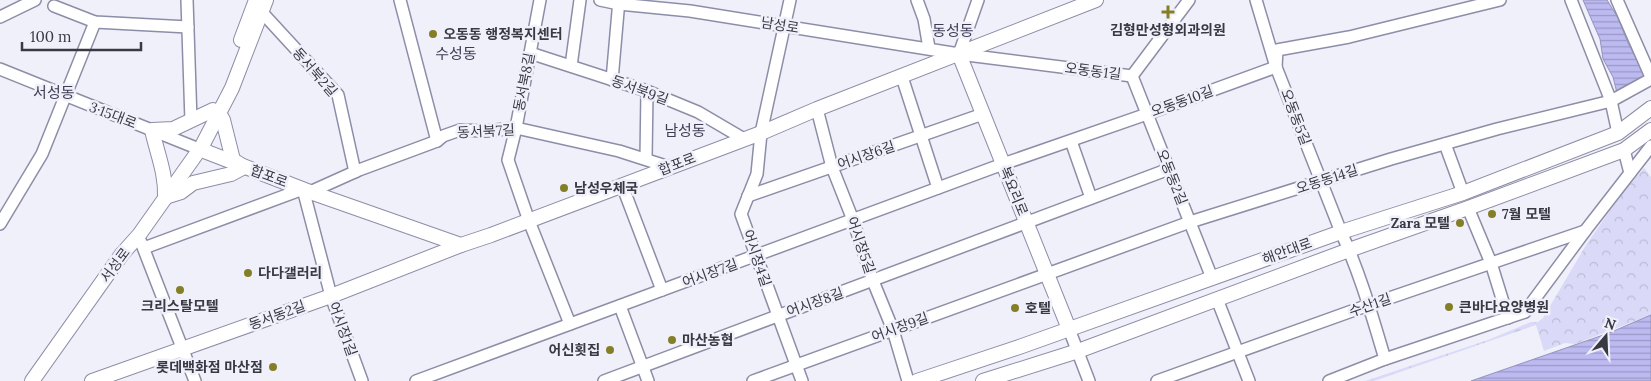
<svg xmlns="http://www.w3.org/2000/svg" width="1651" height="381" viewBox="0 0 1651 381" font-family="Lora,'Noto Sans KR',serif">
	<defs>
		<pattern id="park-crowns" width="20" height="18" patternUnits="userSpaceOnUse" patternTransform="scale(1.25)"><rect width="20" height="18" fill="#dadaf8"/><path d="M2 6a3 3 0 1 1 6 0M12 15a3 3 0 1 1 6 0" fill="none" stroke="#bcbcd6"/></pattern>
		<pattern id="water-rules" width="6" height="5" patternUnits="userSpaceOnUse" patternTransform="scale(1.25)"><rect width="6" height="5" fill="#bcbaf1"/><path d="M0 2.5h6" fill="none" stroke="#9a98c5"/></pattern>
	</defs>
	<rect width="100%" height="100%" fill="#f0f0fb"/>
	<path fill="url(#park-crowns)" d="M1644,168L1651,177V315L1575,344L1565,343L1544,351L1536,325L1374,381H1365L1488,340L1531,322H1538L1543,318L1586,245L1620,196Z"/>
	<g fill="url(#water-rules)" stroke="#9593bd">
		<path d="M1583,0H1607L1618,18L1628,43L1640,65L1650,79L1618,97L1613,77L1603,59L1600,39Z"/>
		<path d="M1651,315V381H1471L1609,333Z"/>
	</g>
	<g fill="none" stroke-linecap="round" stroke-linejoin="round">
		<g stroke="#8d8da7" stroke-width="14">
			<g id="minor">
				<path d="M187,0L191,121"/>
				<path d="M400,0L437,141"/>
				<path d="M540,0L516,128L508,160L529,221L570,324"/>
				<path d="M600,0L619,4L690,11L959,54L1132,76L1189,0"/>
				<path d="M790,0L761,133L757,174L741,214L802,381"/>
				<path d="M917,0L924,19L929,48"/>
				<path d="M1256,0L1276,67L1341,232C1360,273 1372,316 1385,359L1329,381"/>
				<path d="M1571,0L1611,101L1618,133"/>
				<path d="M1617,0L1651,77"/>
				<path d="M54,6L95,22L188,27"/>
				<path d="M257,7L338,95L355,172"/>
				<path d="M0,17L35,0"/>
				<path d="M530,53L647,91L698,112L744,139"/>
				<path d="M959,54L978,0"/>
				<path d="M571,66L580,0"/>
				<path d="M0,69L199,149"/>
				<path d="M1132,76L1212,278"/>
				<path d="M902,77L938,188"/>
				<path d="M612,80L619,0"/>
				<path d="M817,109L832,167L853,220L873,281L893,330L908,381"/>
				<path d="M1071,141L1091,198"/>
				<path d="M1445,144L1463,193"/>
				<path d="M1624,150L1630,173"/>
				<path d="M646,159L647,91"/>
				<path d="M622,185L662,290"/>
				<path d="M310,192L359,170L437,141L443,136L460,130L486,131L516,128L619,151L669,167"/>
				<path d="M748,196L983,114"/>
				<path d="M1468,208L1491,263L1508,318"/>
				<path d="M0,224L42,154L95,22"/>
				<path d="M141,242L195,381"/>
				<path d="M144,248L303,189L331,296L362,381"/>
				<path d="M1217,299L1249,381"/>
				<path d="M620,306L648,381"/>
				<path d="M1069,329L1089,381"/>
				<path d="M1385,359L1525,312L1585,231L1651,146"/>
				<path d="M416,381L1003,164L1147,114L1276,67L1277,50L1349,37L1500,0"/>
				<path d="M604,381L1169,169"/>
				<path d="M753,381L1190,222L1391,159L1497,129L1611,101L1651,79"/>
				<path d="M1157,381L1363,307L1585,231"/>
			</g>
		</g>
		<g stroke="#8d8da7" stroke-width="16">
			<g id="major">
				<path d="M241,40L256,0"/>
				<path d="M959,54L1069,329"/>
				<path d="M213,110L173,129L152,130C157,153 166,173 165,197L181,192L193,183L231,174L244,167L233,160L223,120L219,113"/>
				<path d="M199,149L310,192L461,245L491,235L761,133L817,109L1096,0"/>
				<path d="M32,381L122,254L139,235L202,146L232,88L266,0"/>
				<path d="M92,381L331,296L461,245"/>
				<path d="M917,381L1022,346L1341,232L1463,193L1618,133L1651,108"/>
				<path d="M983,381L1078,351L1349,250L1468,208L1624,150L1651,130"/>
			</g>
		</g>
		<use href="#minor" stroke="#fff" stroke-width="11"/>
		<use href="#major" stroke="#fff" stroke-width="14"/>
	</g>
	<g fill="#847f26" stroke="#f0f0fb" stroke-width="2">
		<path d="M1165.5 4.5h5v5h5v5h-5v5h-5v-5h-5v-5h5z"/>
		<circle cx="433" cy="34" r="5"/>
		<circle cx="564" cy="188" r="5"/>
		<circle cx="1492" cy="214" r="5"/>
		<circle cx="1460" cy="223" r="5"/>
		<circle cx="248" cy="273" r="5"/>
		<circle cx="180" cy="290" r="5"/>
		<circle cx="1449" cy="307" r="5"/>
		<circle cx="1015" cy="308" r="5"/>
		<circle cx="672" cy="340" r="5"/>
		<circle cx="610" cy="350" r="5"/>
		<circle cx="273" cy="367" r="5"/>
	</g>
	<g text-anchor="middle" stroke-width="5" stroke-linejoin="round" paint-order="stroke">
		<g font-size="14" fill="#393944" stroke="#f0f0fb">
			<text transform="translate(780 25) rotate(9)" y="5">남성로</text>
			<text transform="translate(1093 71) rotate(7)" y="5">오동동1길</text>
			<text transform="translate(315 72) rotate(49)" y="5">동서북2길</text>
			<text transform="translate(524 82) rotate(-79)" y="5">동서북8길</text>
			<text transform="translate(640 90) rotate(20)" y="5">동서북9길</text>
			<text transform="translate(1182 101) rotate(-20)" y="5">오동동10길</text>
			<text transform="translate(113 115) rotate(21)" y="5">3·15대로</text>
			<text transform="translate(1296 117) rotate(69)" y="5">오동동5길</text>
			<text transform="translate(486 131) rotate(-3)" y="5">동서북7길</text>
			<text transform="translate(866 155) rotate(-19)" y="5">어시장6길</text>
			<text transform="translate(677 164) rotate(-21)" y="5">합포로</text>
			<text transform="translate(269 176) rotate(20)" y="5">합포로</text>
			<text transform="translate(1172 177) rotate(68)" y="5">오동동2길</text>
			<text transform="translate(1327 179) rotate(-18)" y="5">오동동14길</text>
			<text transform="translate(1014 191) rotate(68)" y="5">복요리로</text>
			<text transform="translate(861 245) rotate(71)" y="5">어시장5길</text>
			<text transform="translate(1287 251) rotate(-20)" y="5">해안대로</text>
			<text transform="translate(757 258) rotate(71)" y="5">어시장4길</text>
			<text transform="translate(115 265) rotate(-53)" y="5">서성로</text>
			<text transform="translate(710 273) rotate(-20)" y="5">어시장7길</text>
			<text transform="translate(815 302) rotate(-20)" y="5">어시장8길</text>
			<text transform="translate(1370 305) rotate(-19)" y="5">수산1길</text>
			<text transform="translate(277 315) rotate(-20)" y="5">동서동2길</text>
			<text transform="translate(900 327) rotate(-20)" y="5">어시장9길</text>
			<text transform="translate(343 329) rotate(70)" y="5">어시장1길</text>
		</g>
		<g font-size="14" font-weight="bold" fill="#393944" stroke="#f0f0fb" text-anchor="start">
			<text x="1168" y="35" text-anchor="middle">김형만성형외과의원</text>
			<text x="443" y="39">오동동 행정복지센터</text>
			<text x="574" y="193">남성우체국</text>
			<text x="1502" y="219">7월 모텔</text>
			<text x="1450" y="228" text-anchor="end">Zara 모텔</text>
			<text x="258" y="278">다다갤러리</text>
			<text x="180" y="311" text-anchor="middle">크리스탈모텔</text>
			<text x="1459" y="312">큰바다요양병원</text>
			<text x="1025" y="313">호텔</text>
			<text x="682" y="345">마산농협</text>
			<text x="600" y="355" text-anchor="end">어신횟집</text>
			<text x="263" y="372" text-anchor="end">롯데백화점 마산점</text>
		</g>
		<g font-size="15" fill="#3d3c53" stroke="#f0f0fb">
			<text x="953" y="36">동성동</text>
			<text x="456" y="59">수성동</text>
			<text x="54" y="98">서성동</text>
			<text x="685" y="136">남성동</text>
		</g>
	</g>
	<g transform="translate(1606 336) rotate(19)" stroke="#f0f0fb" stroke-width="4" paint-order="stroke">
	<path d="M0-4L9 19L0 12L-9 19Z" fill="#393944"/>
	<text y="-8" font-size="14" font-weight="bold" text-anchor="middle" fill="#393944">N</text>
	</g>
	<path d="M22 42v8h119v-8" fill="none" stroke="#393944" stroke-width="2.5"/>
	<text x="30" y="42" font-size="15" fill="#393944" stroke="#f0f0fb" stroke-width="4" paint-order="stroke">100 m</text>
</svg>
